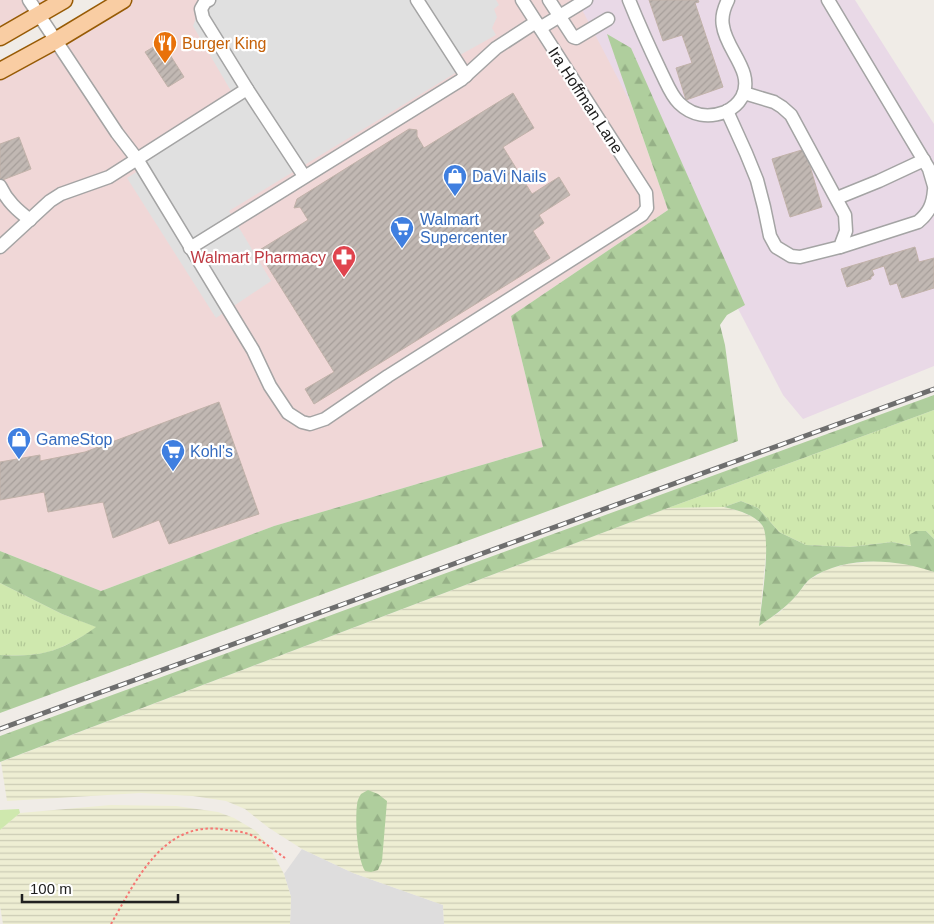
<svg xmlns="http://www.w3.org/2000/svg" width="934" height="924" viewBox="0 0 934 924" font-family="Arial,sans-serif">
	<defs>
		<pattern id="farmland-rules" width="6" height="5" patternUnits="userSpaceOnUse" patternTransform="scale(1.25)"><rect width="6" height="5" fill="#eeeed3"/><path d="M0 2.5h6" fill="none" stroke="#ccccb5"/></pattern>
		<pattern id="grass-tufts" width="24" height="20" patternUnits="userSpaceOnUse" patternTransform="scale(1.25)"><rect width="24" height="20" fill="#cfe8ae"/><path d="M3 7l-1-3M5 7V3M7 7l1-3M15 17l-1-3M17 17v-4M19 17l1-3" fill="none" stroke="#b1c795"/></pattern>
		<pattern id="forest-firs" width="22" height="20" patternUnits="userSpaceOnUse" patternTransform="scale(1.25)"><rect width="22" height="20" fill="#afce9d"/><path d="M5 1l3.5 6h-7zM16 11l3.5 6h-7z" fill="#96b187"/></pattern>
		<pattern id="building-hatch" width="6" height="6" patternUnits="userSpaceOnUse" patternTransform="scale(1.25)"><rect width="6" height="6" fill="#c1b8b3"/><path d="M-1 1l2-2M0 6l6-6M5 7l2-2" fill="none" stroke="#a69e9a"/></pattern>
	</defs>
	<rect width="100%" height="100%" fill="#f0ece7"/>
	<path fill="#dedddd" d="M302,849L353,873L443,905L444,924H290L291,897L284,874Z"/>
	<g fill="#f0d7d7">
		<path d="M0,0H63L0,36Z"/>
		<path d="M127,0H595L668,210L511,316L543,447L274,526L101,591L0,551V71Z"/>
	</g>
	<path fill="#e9d9e7" d="M577,0H855L934,124V366L803,419L783,395Z"/>
	<g fill="url(#farmland-rules)">
		<path d="M724,507L739,511L753,517L763,526L766,535V553L759,625L780,612L796,596L809,580L826,570L847,564L878,561L914,565L934,572V924H444L443,905L353,873L302,849L269,828L245,809L226,801L193,796L141,793L7,801L1,762L668,508Z"/>
		<path d="M111,805L176,806L218,812L234,818L256,831L270,848L284,874L291,897L290,924H3L0,906V830L20,813Z"/>
	</g>
	<g fill="url(#grass-tufts)">
		<path d="M934,410V539L926,531L912,546L892,542L850,547L806,545L779,532L758,508L741,501L724,507L668,508Z"/>
		<path d="M0,583L62,614L97,627C84,636 63,648 48,652C32,656 16,656 0,655Z"/>
		<path d="M19,809L20,813L0,830V810Z"/>
	</g>
	<g fill="url(#forest-firs)">
		<path d="M607,34L631,48L745,305L727,315L720,325L725,345L738,441L0,713V655C16,656 32,656 47,652C62,649 84,636 96,627L62,614L0,583V551L101,591L274,526L543,447L511,316L668,210Z"/>
		<path d="M934,395V410L668,508L0,762V736Z"/>
		<path d="M741,501L758,508L779,532L806,545L850,547L892,542L911,546L909,535L916,531H926L934,539V572C896,559 845,555 810,579C804,584 800,592 795,597C784,609 772,617 759,626C761,606 772,538 762,525C753,514 737,510 724,507Z"/>
		<path d="M368,790L378,794L387,801L382,861L378,870L371,872L365,871C357,858 355,820 357,805C357,801 359,797 361,794Z"/>
	</g>
	<path fill="#e0e0e0" d="M199,0H496L499,5L494,9L497,17L492,28L496,35L451,60L457,72L229,211L271,281L216,318L127,178L144,167L145,159L238,103L193,26L196,18L194,8Z"/>
	<g fill="url(#building-hatch)" stroke="#c1b2a9">
		<path d="M649,0H698L699,2L695,3L723,87L686,100L676,68L692,63L682,35L663,41Z"/>
		<path d="M162,42L184,77L168,87L145,52Z"/>
		<path d="M513,93L534,128L503,147L532,194L559,177L570,195L539,215L544,223L533,231L550,258L314,404L305,389L334,372L258,251L308,220L300,207L294,208L297,199L409,129L417,130V136L424,148Z"/>
		<path d="M19,137L31,169L0,181V144Z"/>
		<path d="M805,149L822,207L790,217L772,159Z"/>
		<path d="M915,247L919,262L934,258V288L902,298L897,283L890,285L884,266L872,270L874,275L871,277V279L847,287L841,269Z"/>
		<path d="M219,402L259,514L169,544L159,520L113,538L103,502L48,512L44,492L0,500V462L40,455V461L85,452Z"/>
	</g>
	<g fill="none" stroke-linecap="round" stroke-linejoin="round">
		<g stroke="#a4a4a4" stroke-width="15">
			<g id="minor">
				<path d="M29,0L117,133L137,159L253,350L270,386L288,413L302,422L310,424L325,419L388,376L642,215L647,208L646,193L522,0"/>
				<path d="M209,0L205,2L201,9L203,18L247,89"/>
				<path d="M417,0L466,76"/>
				<path d="M549,0L573,37L576,38L608,19"/>
				<path d="M629,0C639,25 650,49 662,74C667,84 671,95 679,103C692,116 709,118 725,112C732,109 738,104 742,97C755,72 726,50 723,26C721,17 724,8 728,0"/>
				<path d="M828,0L929,169L934,186"/>
				<path d="M540,28L586,0"/>
				<path d="M727,111L746,153L757,180L764,207L770,236L776,247L791,256L800,257L840,247L846,231L845,215L791,115L782,107L774,102L744,93"/>
				<path d="M0,186C7,201 17,210 30,220"/>
				<path d="M837,198L879,181L924,160"/>
				<path d="M0,247L50,201L61,194L109,177L247,89L304,176"/>
				<path d="M840,247L918,222C929,213 933,204 934,190"/>
				<path d="M190,248L461,80L496,48L536,22"/>
			</g>
		</g>
		<g stroke="#975b05" stroke-width="19">
			<g id="major">
				<path d="M0,37L64,0"/>
				<path d="M0,71L55,41L123,0"/>
			</g>
		</g>
		<path stroke="#f67672" stroke-width="2" stroke-dasharray="2.5 2.5" stroke-linecap="butt" d="M111,924C137,879 164,818 227,830C235,831 246,832 253,836C264,842 274,850 285,858"/>
		<use href="#minor" stroke="#fff" stroke-width="12"/>
		<use href="#major" stroke="#f9cda3" stroke-width="16"/>
		<g stroke="#6e6e6e" stroke-width="5">
			<path id="rail" d="M0,729L934,389"/>
		</g>
		<use href="#rail" stroke="#fff" stroke-width="3" stroke-dasharray="9" stroke-linecap="butt"/>
	</g>
	<defs>
		<g id="restaurant-pin" transform="scale(1.25)"><path d="M0 17L-7.5 6A9.5 9.5 0 1 1 7.5 6Z" fill="#e8710a" stroke="#fff"/><path d="M-5-6h1v4h1v-4h1v4h1v-4h1v5L-1.5 .5V6h-2V.5L-5-1ZM5-6V6H3V1.5H1.5Q1.5-4 5-6Z" fill="#fff"/></g>
		<g id="shop-pin" transform="scale(1.25)"><path d="M0 17L-7.5 6A9.5 9.5 0 1 1 7.5 6Z" fill="#3f7fe0" stroke="#fff"/><path d="M-5-2.5h2.3a2.7 3.5 0 0 1 5.4 0H5L5.5 6h-11ZM-1.5-2.5h3a1.5 2.3 0 0 0-3 0Z" fill="#fff"/></g>
		<g id="supermarket-pin" transform="scale(1.25)"><path d="M0 17L-7.5 6A9.5 9.5 0 1 1 7.5 6Z" fill="#3f7fe0" stroke="#fff"/><path d="M-6-5.5h2.5l.6 2H6L4.5 2H-2.5L-4.4-4H-6ZM-1.5 3.2a1.3 1.3 0 1 0 .1 0ZM3 3.2a1.3 1.3 0 1 0 .1 0Z" fill="#fff"/></g>
		<g id="pharmacy-pin" transform="scale(1.25)"><path d="M0 17L-7.5 6A9.5 9.5 0 1 1 7.5 6Z" fill="#e0444e" stroke="#fff"/><path d="M-2-6h4v4h4v4h-4v4h-4v-4h-4v-4h4Z" fill="#fff"/></g>
	</defs>
	<g fill-rule="evenodd">
		<use href="#restaurant-pin" x="165" y="43"/>
		<use href="#shop-pin" x="455" y="176"/>
		<use href="#supermarket-pin" x="402" y="228"/>
		<use href="#pharmacy-pin" x="344" y="257"/>
		<use href="#shop-pin" x="19" y="439"/>
		<use href="#supermarket-pin" x="173" y="451"/>
	</g>
	<g text-anchor="middle" stroke-width="4.5" stroke-linejoin="round" paint-order="stroke">
		<g font-size="16" fill="#c56008" stroke="#fff" text-anchor="start">
			<text x="182" y="49">Burger King</text>
		</g>
		<g font-size="16" fill="#202020" stroke="#fff">
			<text transform="translate(586 100) rotate(57)" y="6">Ira Hoffman Lane</text>
		</g>
		<g font-size="16" fill="#366cbe" stroke="#fff" text-anchor="start">
			<text x="472" y="182">DaVi Nails</text>
			<text x="420" y="225">Walmart<tspan x="420" dy="18">Supercenter</tspan></text>
			<text x="36" y="445">GameStop</text>
			<text x="190" y="457">Kohl's</text>
		</g>
		<g font-size="16" fill="#be3a42" stroke="#fff" text-anchor="end">
			<text x="326" y="263">Walmart Pharmacy</text>
		</g>
	</g>
	<path d="M22 894v8h156v-8" fill="none" stroke="#202020" stroke-width="2.5"/>
	<text x="30" y="894" font-size="15" fill="#202020" stroke="#ffffff" stroke-width="4" paint-order="stroke">100 m</text>
</svg>
